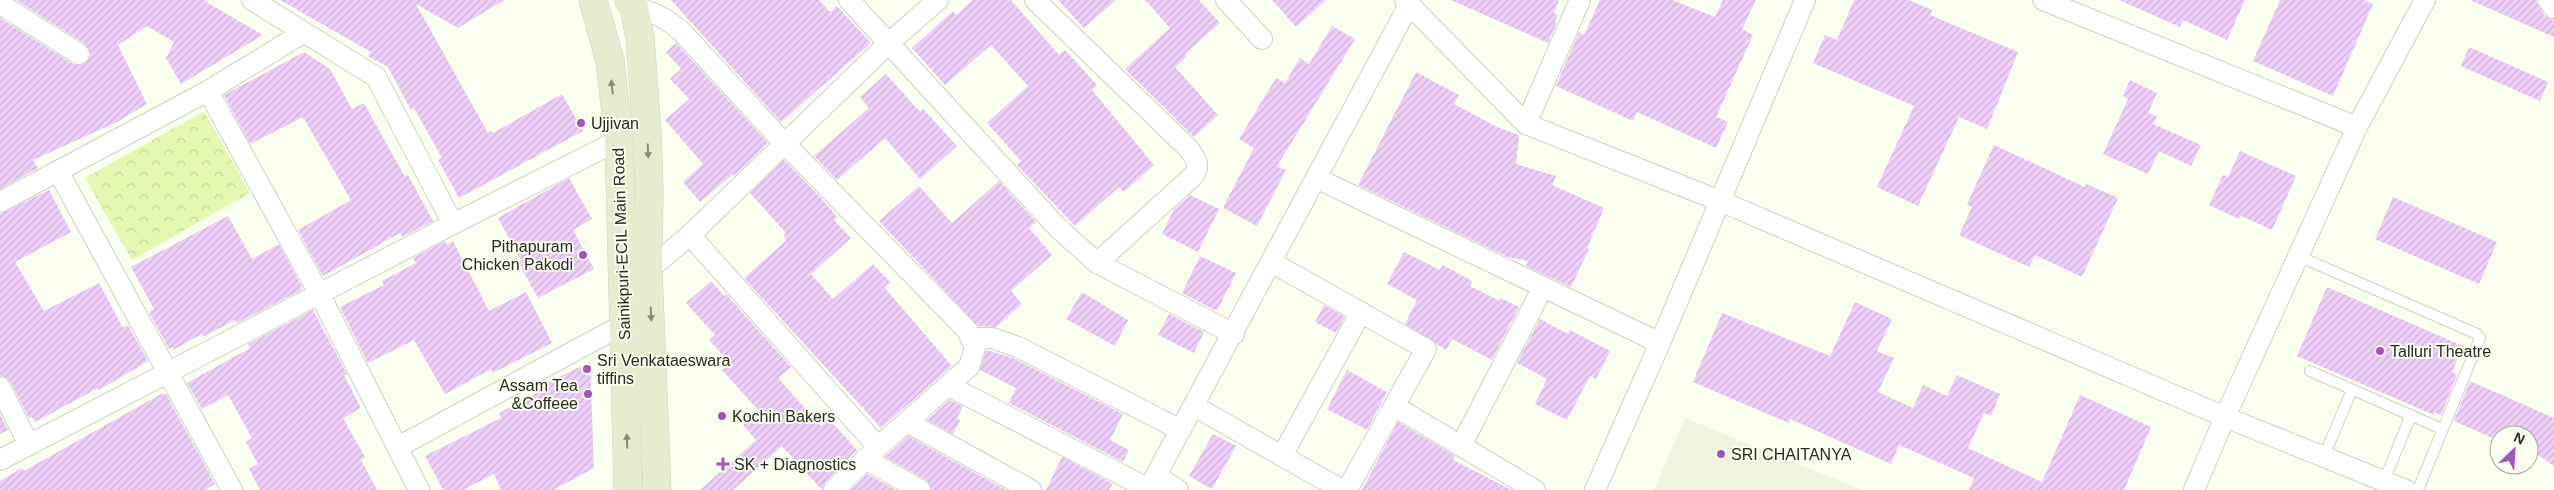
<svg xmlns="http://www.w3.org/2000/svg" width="2554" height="490" viewBox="0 0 2554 490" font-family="Helvetica,sans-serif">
	<defs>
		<pattern id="park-crowns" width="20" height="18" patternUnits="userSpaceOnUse" patternTransform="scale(1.25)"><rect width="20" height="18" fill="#e5f8b0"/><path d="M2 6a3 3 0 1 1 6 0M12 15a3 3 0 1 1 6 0" fill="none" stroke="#c4d597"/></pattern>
		<pattern id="building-hatch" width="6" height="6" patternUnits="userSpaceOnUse" patternTransform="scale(1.25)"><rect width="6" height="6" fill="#efcffa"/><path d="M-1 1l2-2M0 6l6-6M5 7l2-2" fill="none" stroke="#cdb2d6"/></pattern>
	</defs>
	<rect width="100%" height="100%" fill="#fafeef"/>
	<path fill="#eef4dd" d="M1685,418L1862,490H1654Z"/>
	<path fill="url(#park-crowns)" d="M204,111L250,193L132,260L85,178Z"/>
	<g fill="url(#building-hatch)">
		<path d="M16,0H203L263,35L181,84L166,58L174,42L147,26L118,45L147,104L117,122L33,160L38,168L0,189V18L73,64H85L91,55L85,44Z"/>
		<path d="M280,0H504L458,28L416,4L488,133L492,131L493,133L562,94L583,131L459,198L438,160L442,158L414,108L411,110L388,67L368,56L371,52Z"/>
		<path d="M671,0H819L830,12L837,6L871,43L781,122Z"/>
		<path d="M973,0H1011L1059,55L1065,50L1097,85L1092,90L1154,165L1124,192L1119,187L1075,226L1017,165L1021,161L987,123L1028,86L991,45L945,85L912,48L953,11L956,15Z"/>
		<path d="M1058,0H1116L1084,28Z"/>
		<path d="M1145,0H1199L1220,23L1185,54L1187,56L1175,67L1218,115L1194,137L1125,69L1170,28Z"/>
		<path d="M1272,0H1326L1296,27Z"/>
		<path d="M1451,0H1559L1554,13L1558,15L1555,21L1557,23L1548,43Z"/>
		<path d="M1600,0H1672L1715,17L1723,0H1756L1742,29L1753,35L1716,117L1728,122L1716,148L1637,112L1633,121L1556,86L1579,32L1584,35Z"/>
		<path d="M1854,0H1909L1932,10L1930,15L2018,52L1987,129L1959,117L1918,206L1877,187L1914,106L1813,63L1825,35L1837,40Z"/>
		<path d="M2119,0H2245L2227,40L2183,20L2180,27Z"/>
		<path d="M2280,0H2363L2373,4L2333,96L2253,61Z"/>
		<path d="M2470,0H2536L2544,15L2554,21V37Z"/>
		<path d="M1332,26L1355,39L1277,166L1286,170L1257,226L1223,208L1254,148L1239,139L1276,78L1285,83L1300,58L1309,64Z"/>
		<path d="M676,43L768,143L734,176L733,174L700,202L683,182L703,164L665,120L689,99L670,79L681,69L666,52Z"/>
		<path d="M2469,47L2548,82L2540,101L2461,66Z"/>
		<path d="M304,52L330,69L352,109L364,103L405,177L408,175L433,221L402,237L400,233L323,276L298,230L351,200L303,117L250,144L224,95Z"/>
		<path d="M1416,72L1459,95L1454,104L1497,127L1519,135L1516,164L1556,176L1552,185L1604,208L1587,248L1589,249L1571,287L1526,266L1528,261L1508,257L1358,185Z"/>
		<path d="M886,74L920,112L923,109L957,146L920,179L885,138L837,180L814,156L869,108L860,97Z"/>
		<path d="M2130,80L2157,93L2148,113L2157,116L2153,124L2201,145L2191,166L2159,151L2148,174L2103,154L2128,99L2123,96Z"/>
		<path d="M1994,145L2085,187L2086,184L2118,198L2082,277L2035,255L2029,267L1959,235L1972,207L1967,204Z"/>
		<path d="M2240,151L2296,176L2272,230L2241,216L2239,219L2209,205L2223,175L2228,177Z"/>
		<path d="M784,160L820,197L837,217L834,220L851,238L811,274L833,299L873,264L890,282L884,287L952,366L881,428L744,278L787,240L784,236L786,233L750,193Z"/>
		<path d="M569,178L592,219L573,230L594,269L538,298L518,262L521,260L498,218Z"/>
		<path d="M999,181L1036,222L1029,228L1052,255L1011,291L1022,304L996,327L978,326L879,221L919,186L952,223Z"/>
		<path d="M49,190L71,232L15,262L44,311L99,283L123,328L128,325L148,361L99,390L98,388L35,422L32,417L29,418L10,381L0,375V214Z"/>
		<path d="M1190,195L1219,209L1198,252L1162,234L1174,209Z"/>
		<path d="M2393,197L2497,242L2479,284L2375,239Z"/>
		<path d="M228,216L252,259L279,244L302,287L301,290L237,323L235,320L203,337L202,334L173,350L172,347L169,349L149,312L154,309L131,267Z"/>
		<path d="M445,241L447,245L453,241L489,311L526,292L552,343L493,373L491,369L445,394L414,340L368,363L340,307L384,285L382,281L416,263L413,258Z"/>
		<path d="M1404,252L1440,270L1443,265L1472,281L1470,286L1500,301L1501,298L1519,307L1492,360L1452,339L1446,350L1405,324L1417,300L1387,284Z"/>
		<path d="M1200,256L1236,273L1217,311L1182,293Z"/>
		<path d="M711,281L724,296L726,294L791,367L778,378L821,426L829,419L857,450L826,482L822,490L782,446L733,490H700L756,440L743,425L759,411L722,370L730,363L709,340L715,335L686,303Z"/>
		<path d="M2327,287L2463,346L2452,372L2457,375L2441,415L2434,412V415L2297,356Z"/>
		<path d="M1082,292L1128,320L1115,346L1066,319Z"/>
		<path d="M1855,302L1892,319L1877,351L1894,358L1878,392L1913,408L1923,385L1947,396L1957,375L2000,394L1991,416L1984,413L1968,448L2042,482L2080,395L2151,427L2124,490H1969L1974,478L1899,445L1891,464L1790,419L1789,423L1693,382L1722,313L1830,356Z"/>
		<path d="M1324,305L1345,317L1336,333L1315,322Z"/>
		<path d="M313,310L347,374L344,375L361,408L343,418L365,457L361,460L377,490H260L249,469L258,464L246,442L252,438L228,395L202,409L187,383L250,348L248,344Z"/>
		<path d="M1169,314L1204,332L1194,353L1158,335Z"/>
		<path d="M1540,319L1568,334L1570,330L1610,351L1596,379L1590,376L1567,420L1535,404L1547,379L1517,363Z"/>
		<path d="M986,350L1013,358L1123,414L1110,440L1129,450L1123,462L1009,403L1016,388L980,370Z"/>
		<path d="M590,362L594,468L553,490H501L494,474L463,490H443L425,456L501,418L499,413L535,394L533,390Z"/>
		<path d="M1347,370L1387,392L1367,430L1327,409Z"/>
		<path d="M2470,381L2554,418V466L2531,450L2529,454V435H2499V441L2454,421Z"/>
		<path d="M161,394H166L215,484L205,490H0V481L22,468L24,471Z"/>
		<path d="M950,400L963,406L957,418L960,420L953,434L927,420Z"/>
		<path d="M0,414L8,430L0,434Z"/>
		<path d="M1398,422L1455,456L1453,460L1512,490H1362Z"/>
		<path d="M1213,434L1236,446L1212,489L1189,476Z"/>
		<path d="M908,436L1006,490H932L926,480L885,457Z"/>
		<path d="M1062,457L1113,484L1109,490H1046Z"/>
		<path d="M867,474L896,490H851Z"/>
	</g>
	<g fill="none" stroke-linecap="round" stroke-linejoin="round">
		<g stroke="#ced2c4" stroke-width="12">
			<g id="service">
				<path d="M2298,256L2477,334L2480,338L2418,490"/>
				<path d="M2310,371L2442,429"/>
				<path d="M2324,456L2352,390"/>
				<path d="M2384,481L2411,415"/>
			</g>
		</g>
		<g stroke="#ced2c4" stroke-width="22">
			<g id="minor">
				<path d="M252,0L376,77L453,224"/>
				<path d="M849,0L1058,228L1097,263L1234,334"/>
				<path d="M1035,0L1189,149C1196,159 1201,165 1193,176L1097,263"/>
				<path d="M1226,0L1262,39"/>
				<path d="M1405,0L1526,124L1720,201L2225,417L2406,490"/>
				<path d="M2043,0L2357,127"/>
				<path d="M2548,0L2554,8"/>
				<path d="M0,4L79,54"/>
				<path d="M634,7C654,12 668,19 683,33L785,144L967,330L975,348L969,367L878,447"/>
				<path d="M208,91L320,295L419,490"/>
				<path d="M1526,124L1580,0"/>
				<path d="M58,171L232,490"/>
				<path d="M1316,178L1660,343"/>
				<path d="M0,202L208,91L303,33"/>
				<path d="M690,235L878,447L834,490"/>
				<path d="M1271,262L1426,349L1347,490"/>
				<path d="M641,276L690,235L889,43L938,0"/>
				<path d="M971,338H992L1018,347L1181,430"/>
				<path d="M949,386L1149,489"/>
				<path d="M0,387L29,445"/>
				<path d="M1194,406L1342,490"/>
				<path d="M1394,406L1535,490"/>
				<path d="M907,422L1031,490"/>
				<path d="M1461,446L1543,287"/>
				<path d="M398,447L624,324"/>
				<path d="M1282,456L1361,312"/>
				<path d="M865,459L920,490"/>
				<path d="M0,460L453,224L619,140"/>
				<path d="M1156,476L1178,490"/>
				<path d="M1148,490L1409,5"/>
				<path d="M1595,490L1660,343L1805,0"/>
				<path d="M2194,490L2225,417L2357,127L2425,0"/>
			</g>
		</g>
		<g stroke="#ced2c4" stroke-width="29">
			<g id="secondary">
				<path d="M593,0L610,61L619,140L628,490"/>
				<path d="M629,0L634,7L640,38L647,130L649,190L648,271L657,490"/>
			</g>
		</g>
		<use href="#service" stroke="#fff" stroke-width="10"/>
		<use href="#minor" stroke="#fff" stroke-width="20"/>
		<use href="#secondary" stroke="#e6edcf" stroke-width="28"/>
	</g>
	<defs><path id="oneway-solid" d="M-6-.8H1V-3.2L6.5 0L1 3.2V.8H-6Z" transform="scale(1.25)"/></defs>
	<g fill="#878c7a">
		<use href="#oneway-solid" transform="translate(612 87) rotate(-97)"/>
		<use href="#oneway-solid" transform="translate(648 151) rotate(88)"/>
		<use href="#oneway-solid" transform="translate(651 314) rotate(87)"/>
		<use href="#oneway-solid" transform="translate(627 441) rotate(-92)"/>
	</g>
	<g fill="#a651c0" stroke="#fafeef" stroke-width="2">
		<circle cx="581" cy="123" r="5"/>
		<circle cx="583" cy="255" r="5"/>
		<circle cx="2380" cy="351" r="5"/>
		<circle cx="587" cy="369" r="5"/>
		<circle cx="588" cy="394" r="5"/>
		<circle cx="722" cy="416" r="5"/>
		<circle cx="1721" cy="454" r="5"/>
		<path d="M720.5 456.5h5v5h5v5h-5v5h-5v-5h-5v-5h5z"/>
	</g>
	<g text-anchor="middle" stroke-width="4" stroke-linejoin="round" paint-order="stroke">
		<g font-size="16" fill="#282a24" stroke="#fafeef" text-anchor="start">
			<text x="591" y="129">Ujjivan</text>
			<text x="573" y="252" text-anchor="end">Pithapuram<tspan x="573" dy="18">Chicken Pakodi</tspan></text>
			<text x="2390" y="357">Talluri Theatre</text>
			<text x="597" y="366">Sri Venkataeswara<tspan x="597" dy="18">tiffins</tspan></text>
			<text x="578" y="391" text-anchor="end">Assam Tea<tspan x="578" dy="18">&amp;Coffeee</tspan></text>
			<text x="732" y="422">Kochin Bakers</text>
			<text x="1731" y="460">SRI CHAITANYA</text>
			<text x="734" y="470">SK + Diagnostics</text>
		</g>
		<g font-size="16" fill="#282a24" stroke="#fafeef">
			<text transform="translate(621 244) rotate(-92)" y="6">Sainikpuri-ECIL Main Road</text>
		</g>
	</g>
	<g transform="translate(2514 450) rotate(25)"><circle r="24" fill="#fafeef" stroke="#a6a99e"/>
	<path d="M0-4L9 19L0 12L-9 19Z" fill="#a651c0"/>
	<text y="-8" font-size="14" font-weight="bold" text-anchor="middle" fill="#282a24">N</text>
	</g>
</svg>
